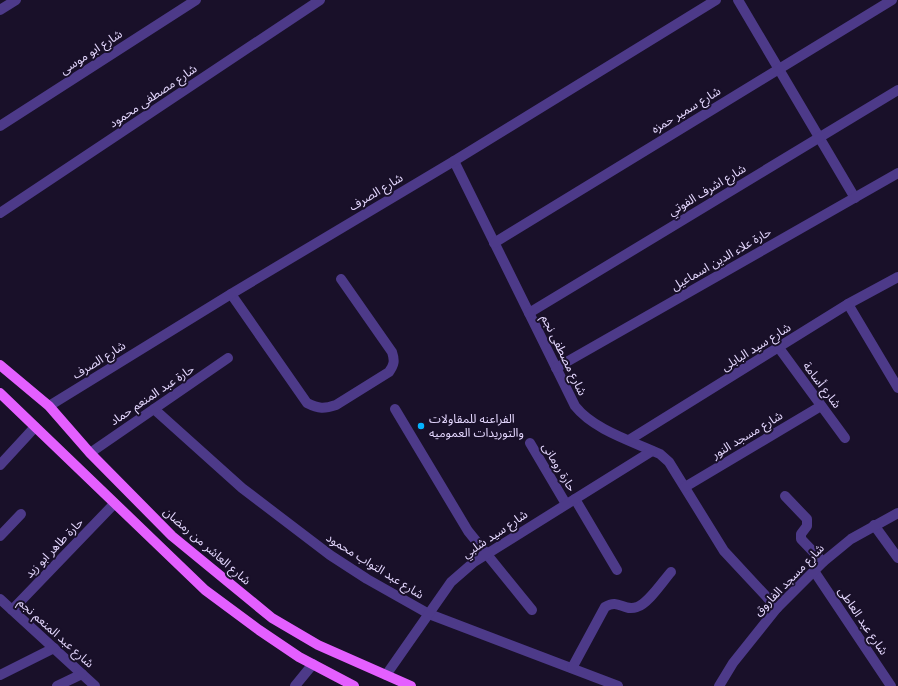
<svg xmlns="http://www.w3.org/2000/svg" width="898" height="686" viewBox="0 0 898 686" font-family="'Nunito Sans','Noto Sans Arabic',sans-serif">
	<rect width="100%" height="100%" fill="#191029"/>
	<g fill="none" stroke-linecap="round" stroke-linejoin="round">
		<g stroke="#4d3a89" stroke-width="10">
			<path d="M738,0L855,198"/>
			<path d="M0,10L16,0"/>
			<path d="M0,126L196,0"/>
			<path d="M454,161L575,406C594,430 632,441 660,454L669,462L724,551L777,608"/>
			<path d="M0,213L320,0"/>
			<path d="M494,243L892,0"/>
			<path d="M231,294L307,403C319,409 324,409 336,405L389,372C394,365 395,361 392,352L341,279"/>
			<path d="M848,304L898,388"/>
			<path d="M529,313L898,90"/>
			<path d="M779,348L845,438"/>
			<path d="M556,368L898,173"/>
			<path d="M49,406L231,294L454,161L716,0"/>
			<path d="M154,409L242,488L330,555L367,579L429,614L618,686"/>
			<path d="M395,409L468,531L532,610"/>
			<path d="M629,440L848,304L898,277"/>
			<path d="M530,443L566,504"/>
			<path d="M90,453L228,358"/>
			<path d="M0,465L35,427"/>
			<path d="M685,487L821,406"/>
			<path d="M785,496L807,519V526L801,534V539L823,562"/>
			<path d="M575,499L617,570"/>
			<path d="M874,525L898,558"/>
			<path d="M0,536L21,514"/>
			<path d="M814,571L891,686"/>
			<path d="M0,599L95,686"/>
			<path d="M12,610L114,504"/>
			<path d="M572,668L605,607C619,598 623,612 637,607C648,604 663,581 671,572"/>
			<path d="M0,675L54,648"/>
			<path d="M386,675L451,582L474,562L652,451"/>
			<path d="M57,686L82,674"/>
			<path d="M295,686L313,664"/>
			<path d="M719,686L733,663L777,608L823,562L851,539L898,513"/>
		</g>
		<g stroke="#e45fff" stroke-width="10">
			<path d="M0,365L49,406L90,453L172,536L272,618L318,645L411,686"/>
			<path d="M0,393L205,590L259,630L299,657L354,686"/>
		</g>
	</g>
	<circle fill="#04b3ff" stroke="#191029" stroke-width="1.5" cx="421" cy="426" r="4"/>
	<g text-anchor="middle" stroke-width="4" stroke-linejoin="round" paint-order="stroke">
		<g font-size="12" fill="#e5d8ff" stroke="#191029">
			<text transform="translate(91 52) rotate(-33)" y="4">شارع ابو موسى</text>
			<text transform="translate(153 96) rotate(-34)" y="4">شارع مصطفى محمود</text>
			<text transform="translate(686 110) rotate(-31)" y="4">شارع سمير حمزه</text>
			<text transform="translate(707 190) rotate(-31)" y="4">شارع اشرف الفوتي</text>
			<text transform="translate(376 192) rotate(-31)" y="4">شارع الصرف</text>
			<text transform="translate(721 259) rotate(-30)" y="4">حارة علاء الدين اسماعيل</text>
			<text transform="translate(756 347) rotate(-32)" y="4">شارع سيد البابلى</text>
			<text transform="translate(564 355) rotate(64)" y="4">شارع مصطفى نجم</text>
			<text transform="translate(99 360) rotate(-32)" y="4">شارع الصرف</text>
			<text transform="translate(822 385) rotate(53)" y="4">شارع أسامة</text>
			<text transform="translate(152 395) rotate(-34)" y="4">حارة عبد المنعم حماد</text>
			<text transform="translate(747 435) rotate(-31)" y="4">شارع مسجد النور</text>
			<text transform="translate(559 467) rotate(59)" y="4">حارة رومانى</text>
			<text transform="translate(495 534) rotate(-34)" y="4">شارع سيد شلبي</text>
			<text transform="translate(207 546) rotate(41)" y="4">شارع العاشر من رمضان</text>
			<text transform="translate(54 548) rotate(-46)" y="4">حارة طاهر ابو زيد</text>
			<text transform="translate(375 566) rotate(32)" y="4">شارع عبد التواب محمود</text>
			<text transform="translate(789 580) rotate(-46)" y="4">شارع مسجد الفاروق</text>
			<text transform="translate(863 621) rotate(56)" y="4">شارع عبد العاطى</text>
			<text transform="translate(56 633) rotate(42)" y="4">شارع عبد المنعم نجم</text>
		</g>
		<g font-size="12" fill="#e5d8ff" stroke="#191029" text-anchor="start">
			<text x="429" y="423">الفراعنه للمقاولات<tspan x="429" dy="14">والتوريدات العموميه</tspan></text>
		</g>
	</g>
</svg>
